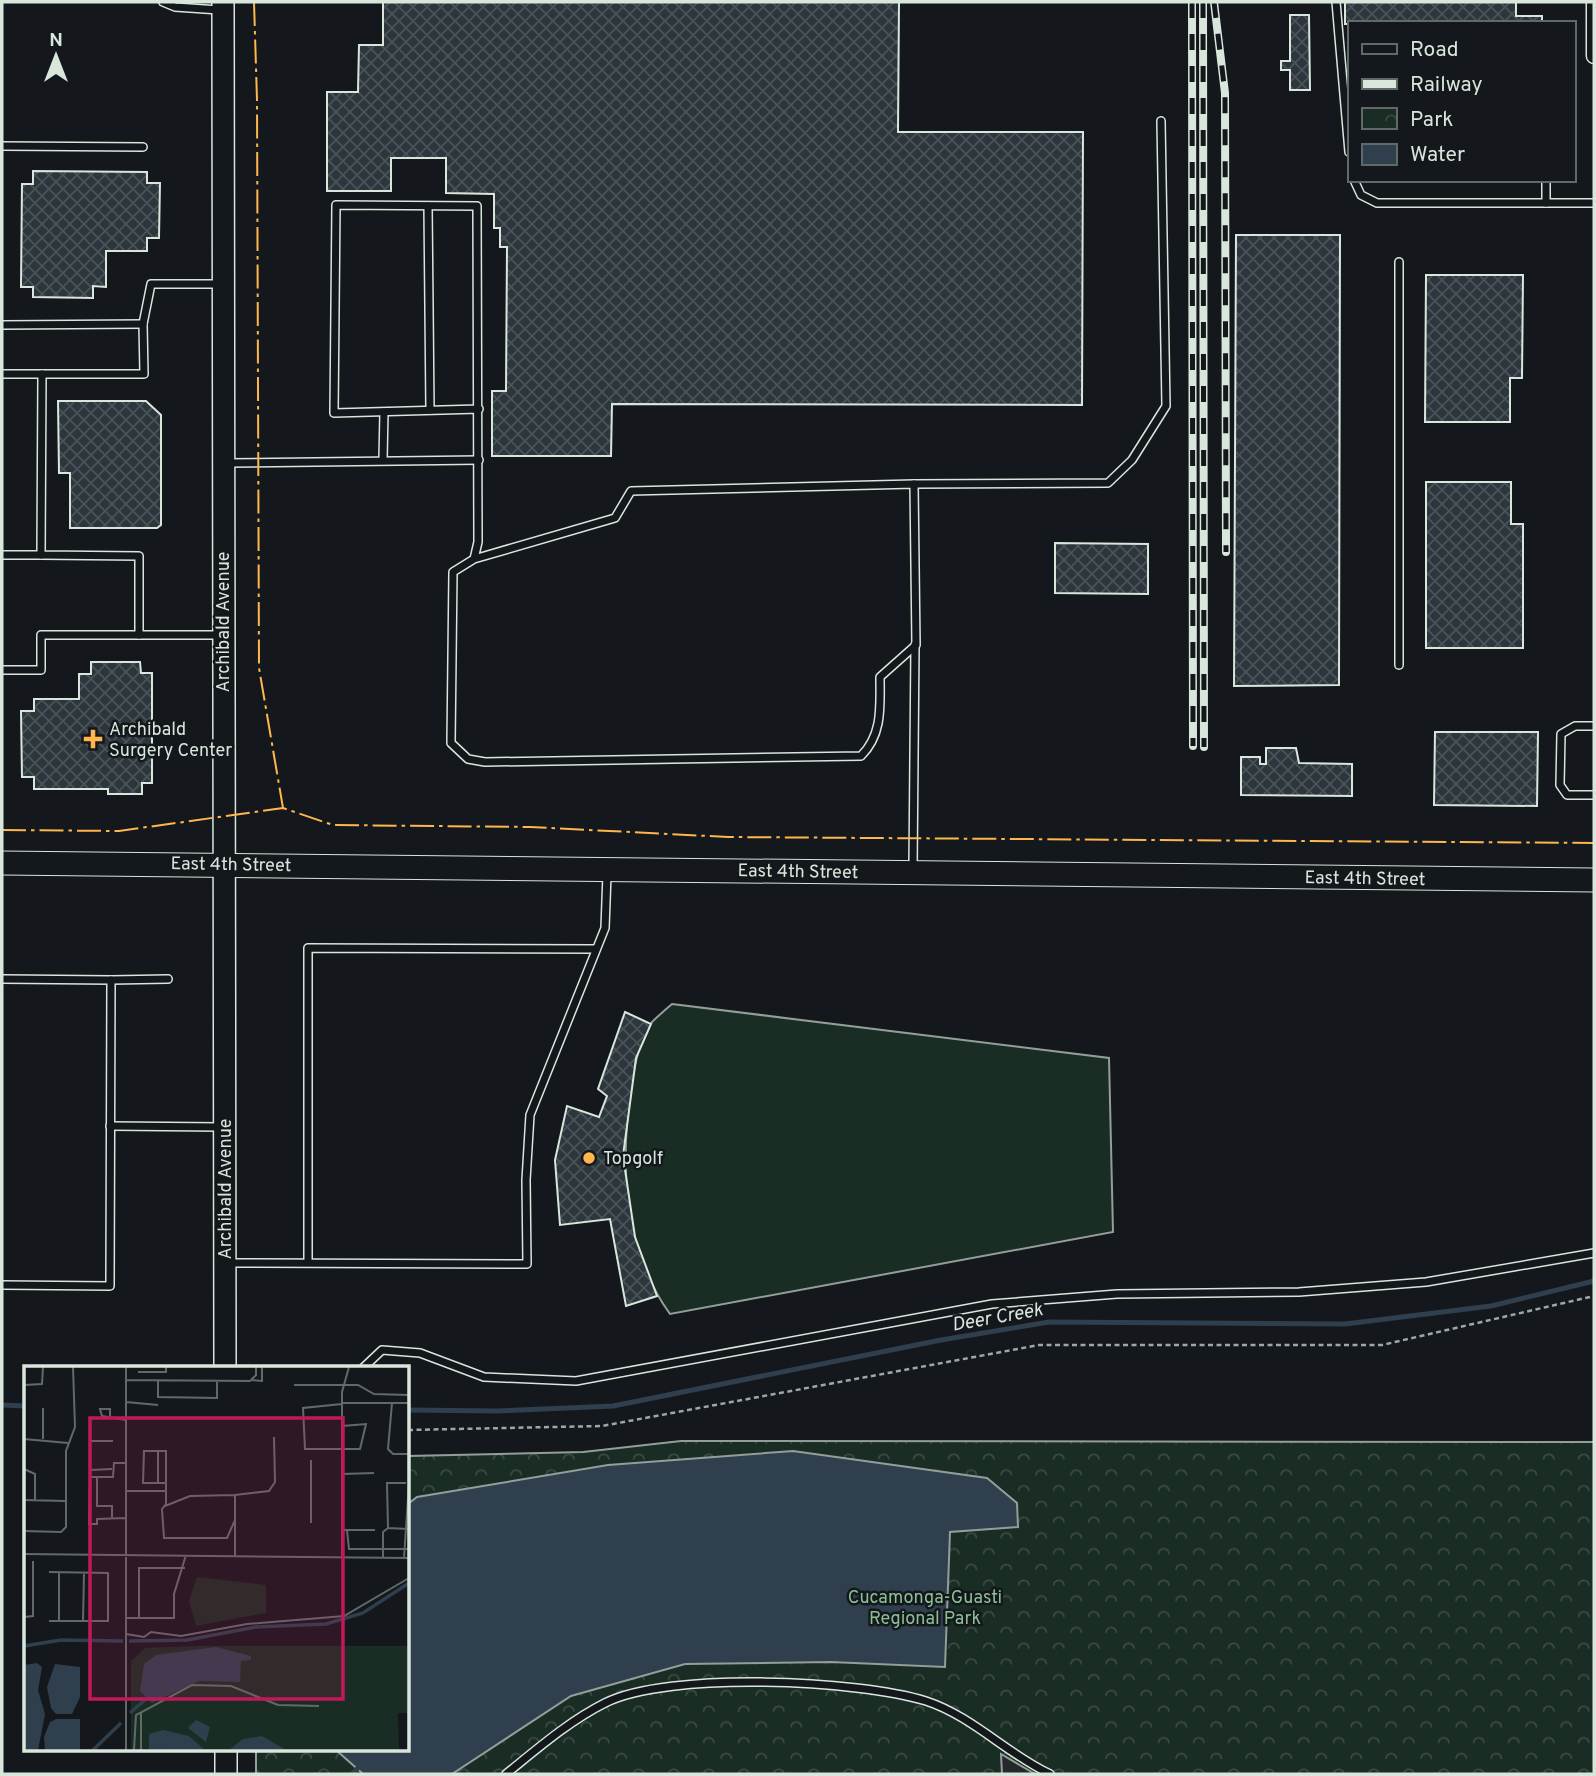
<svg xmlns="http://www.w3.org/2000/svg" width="1596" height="1776" viewBox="0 0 1596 1776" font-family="Overpass,sans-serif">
	<defs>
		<pattern id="park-crowns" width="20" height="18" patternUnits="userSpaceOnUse" patternTransform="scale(1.75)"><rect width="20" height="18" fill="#1a2d24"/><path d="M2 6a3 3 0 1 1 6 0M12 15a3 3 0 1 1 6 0" fill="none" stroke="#3b4b43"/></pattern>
		<pattern id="building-cross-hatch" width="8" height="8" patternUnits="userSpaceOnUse" patternTransform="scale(1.75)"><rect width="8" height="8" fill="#2c363c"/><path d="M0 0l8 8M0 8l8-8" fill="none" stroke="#4a5358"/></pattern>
	</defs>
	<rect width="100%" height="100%" fill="#14181c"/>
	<path fill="#1a2d24" stroke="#939e99" stroke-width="2" d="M672,1004L1109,1058L1113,1232L670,1314C623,1249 620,1164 631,1088C635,1066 638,1040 652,1022C658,1016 665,1010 672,1004Z"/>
	<path fill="url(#park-crowns)" stroke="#939e99" stroke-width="2" d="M681,1441L1594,1442V1774H256V1750H408V1456L583,1452Z"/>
	<path fill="#24282b" stroke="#939e99" stroke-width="2" d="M1001,1754L1035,1774H1002Z"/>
	<path fill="#2f3f4d" stroke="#939e99" stroke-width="2" d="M793,1451L987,1478L1017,1503L1018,1527L950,1532L945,1667L831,1662L685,1664L571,1696L452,1774H363L336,1750H408V1504L417,1497L608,1465Z"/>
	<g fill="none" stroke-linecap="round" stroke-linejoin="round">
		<g stroke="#2f3f4d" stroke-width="5">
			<path d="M2,1405L26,1406"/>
			<path d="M408,1410L497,1411L613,1406L941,1340L1049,1322L1345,1324L1491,1306L1594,1281"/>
			<path d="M352,1774L357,1769"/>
		</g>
	</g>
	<g fill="url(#building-cross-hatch)" stroke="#d8e6dc" stroke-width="2">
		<path d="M383,2H899L898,132H1083L1082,405L612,404L611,456H492V391H506L507,247H500V228H494V194L446,193V158H391V191H327V92H358L359,45H383Z"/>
		<path d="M1345,2H1516V16H1542V23L1345,24Z"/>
		<path d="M1290,15H1309L1310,90H1290V70H1281V61H1290Z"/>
		<path d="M33,171L147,172V183H160L159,238H147V251H106V287L93,286V298L33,297V287H21L22,184H33Z"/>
		<path d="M1236,235H1340L1339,685L1234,686Z"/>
		<path d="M1426,275H1523L1522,378H1510V422H1425Z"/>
		<path d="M58,401H146L161,415V525L157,528H70V473H59Z"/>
		<path d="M1426,482H1511V524H1523V648H1426Z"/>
		<path d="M1055,543L1148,544V594L1055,593Z"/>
		<path d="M91,662H140L141,673H152V783H142V794H108V789H34V777H22L21,711H34V699H79V674H91Z"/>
		<path d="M1435,732H1538L1537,806L1434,805Z"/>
		<path d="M1266,748H1296L1299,763L1352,764V796L1241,795V757H1260V764H1266Z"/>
		<path d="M625,1012L651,1024L636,1058L623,1156L635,1237L657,1296L626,1306L610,1219L560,1225L555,1160L567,1106L599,1117L607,1096L598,1089Z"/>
	</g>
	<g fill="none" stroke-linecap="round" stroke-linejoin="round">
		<g stroke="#d8e6dc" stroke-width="10">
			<g id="service">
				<path d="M163,2L175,7L219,10"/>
				<path d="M1336,2L1349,152"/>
				<path d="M2,146L143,147"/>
				<path d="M1354,180L1361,195L1377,203H1594"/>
				<path d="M1546,180V203"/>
				<path d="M428,206L430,410"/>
				<path d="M1399,262V665"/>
				<path d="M2,325L143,324"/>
				<path d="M2,374H144L143,324L151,284H223"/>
				<path d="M42,374L41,555L139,556V635"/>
				<path d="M383,459L384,412"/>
				<path d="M228,463L479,460"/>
				<path d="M914,484L1108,483L1132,460L1166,406L1161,121"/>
				<path d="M2,555H41"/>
				<path d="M474,559L615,518L631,491L914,484L916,645L880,677C880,706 883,734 861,756L485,762L468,759L451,743L453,572L474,559L478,542L477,206L336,205L334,413L479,409"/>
				<path d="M2,670H41V635H221"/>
				<path d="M1594,726H1575L1561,734L1560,785L1567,795H1594"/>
				<path d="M913,868L915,645"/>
				<path d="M2,979L111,980L110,1286L2,1285"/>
				<path d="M111,980L168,979"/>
				<path d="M110,1126L221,1127"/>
				<path d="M308,1261V948L596,949"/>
				<path d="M226,1263L527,1264L526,1180L530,1115L605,928L607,874"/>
				<path d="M363,1368L382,1350L420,1353L484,1377L576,1381L992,1304L1117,1294L1299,1292L1426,1282L1594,1253"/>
				<path d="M506,1774C537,1749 569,1721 605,1703C668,1671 859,1680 926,1701C972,1716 1007,1754 1050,1774"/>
			</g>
		</g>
		<g stroke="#d8e6dc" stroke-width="17">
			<path id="minor" d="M1594,2V56"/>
		</g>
		<g stroke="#d8e6dc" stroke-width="24">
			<g id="secondary">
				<path d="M223,2L225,1368"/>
				<path d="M226,1750V1774"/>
			</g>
		</g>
		<g stroke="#d8e6dc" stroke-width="25">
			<path id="primary" d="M2,863L1594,880"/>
		</g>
		<path stroke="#9da8a2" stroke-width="2.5" stroke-dasharray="5 3.5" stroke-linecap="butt" d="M408,1430L602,1426L1039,1345H1382L1594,1296"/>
		<use href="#service" stroke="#14181c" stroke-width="7"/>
		<use href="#minor" stroke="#14181c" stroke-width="14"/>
		<use href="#secondary" stroke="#14181c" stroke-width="21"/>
		<use href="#primary" stroke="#14181c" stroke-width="23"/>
		<g stroke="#d8e6dc" stroke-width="8">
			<g id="rail">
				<path d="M1192,2L1193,746"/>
				<path d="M1203,2L1204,747"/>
				<path d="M1214,2L1225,93L1226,552"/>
			</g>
		</g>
		<use href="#rail" stroke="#14181c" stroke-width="5" stroke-dasharray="16" stroke-linecap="butt"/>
		<g stroke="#ffb74d" stroke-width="2" stroke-dasharray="24 5 3.5 5" stroke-linecap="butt">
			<path d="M254,2L257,100L259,668L283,808"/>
			<path d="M2,830L119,831L283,808L333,825L530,827L728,837L1594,843"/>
		</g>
	</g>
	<g fill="#ffb74d" stroke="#14181c" stroke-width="2.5">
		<path d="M89.5 728.5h7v7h7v7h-7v7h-7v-7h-7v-7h7z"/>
		<circle cx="589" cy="1158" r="7"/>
	</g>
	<g text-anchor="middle" stroke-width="5" stroke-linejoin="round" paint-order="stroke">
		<g font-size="18" fill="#d8e6dc" stroke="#14181c">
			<text transform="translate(223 622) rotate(-90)" y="6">Archibald Avenue</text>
			<text transform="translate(231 864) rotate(1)" y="6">East 4th Street</text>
			<text transform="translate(798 871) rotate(1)" y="6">East 4th Street</text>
			<text transform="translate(1365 878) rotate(1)" y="6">East 4th Street</text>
			<text transform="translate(225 1189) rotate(-90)" y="6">Archibald Avenue</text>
		</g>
		<g font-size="18" fill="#d8e6dc" stroke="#14181c" text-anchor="start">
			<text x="109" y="735">Archibald<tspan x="109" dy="21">Surgery Center</tspan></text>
			<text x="603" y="1164">Topgolf</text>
		</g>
		<g font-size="18" fill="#8ac095" stroke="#14181c">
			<text x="925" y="1603">Cucamonga-Guasti<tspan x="925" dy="21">Regional Park</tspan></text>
		</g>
		<g font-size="19" font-style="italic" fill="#d8e6dc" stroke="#14181c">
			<text transform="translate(997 1316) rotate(-10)" y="7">Deer Creek</text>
		</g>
	</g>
	<g transform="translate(24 1366)">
		<rect width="385" height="385" fill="#14181c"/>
		<path d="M173,211L242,219V247L172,260L165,235Z" fill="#1a2d24"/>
		<path d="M174,280H385V347H374L375,384H107V295L121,282Z" fill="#1a2d24"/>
		<path d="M192,281L227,290V294L217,295L216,316L175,315L128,337L116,325L120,298L132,289ZM13,297L18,301L14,324L21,348L14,384H0V299ZM31,298L56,301V331L48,348H32L27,342L23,321ZM32,353H56V384H21L20,371L26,356ZM172,354L186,361L182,376L164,362ZM139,364L165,370L181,384L125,383V368ZM238,370L262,384H205L219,373Z" fill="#2f3f4d"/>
		<path fill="none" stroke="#2f3f4d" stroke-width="3.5" d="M105,275L163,274L232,261L302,258L339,247L385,217M0,280L37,274L99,275M106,347L123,332M69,384L97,357"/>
		<path fill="none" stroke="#626a69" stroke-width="2" d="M102,1V384M114,6H142V1M102,14L226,15L232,9V1M134,14V31L193,32V14M228,14L238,15V1M0,19L18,18L19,1M270,19H334L350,28L385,29M102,36L134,39M318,37H385M368,37L364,83L369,88H385M318,38L279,42L281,83H336L342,58L318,60M19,42V73M86,50V43H76L78,50L102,54M0,73L44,77M134,85V117M287,94V157M0,103L11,108V134M66,104L88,103M318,108L350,107M66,111V75H89M73,111V140H88V153M382,117H363L364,162L385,163M102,125H142M211,129L245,125L251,116L250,71M0,134L41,135M141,140L166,130L211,129V154L203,172H140L138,143L142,138V85H120L119,117H142M102,152L73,153V158H65L66,111H89L90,97H102M318,164H323L325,183H385M323,164H351M0,165L37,166L42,161V85L51,61L49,1M0,188L385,192M211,190V154M318,191V26L325,1M359,191V166L364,162M380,192L385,117M0,251L9,250V195M115,251V202H161M102,252H150V228L162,189M25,255H84V207L25,206M35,255V207M59,255L60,207M102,268L120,271L127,266L157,270L223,258L320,250L385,212M117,347V384M110,384L112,349L168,319L207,320L254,339L295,340"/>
		<path fill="#c2185b" fill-opacity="0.15" stroke="#c2185b" stroke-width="3.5" d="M66,52H319V333H66Z"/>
		<rect width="385" height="385" fill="none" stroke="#d8e6dc" stroke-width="3.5"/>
	</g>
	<rect width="1596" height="1776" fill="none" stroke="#d8e6dc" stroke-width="7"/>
	<rect x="1348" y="21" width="228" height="161" fill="#14181c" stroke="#626a69" stroke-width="2"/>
	<rect x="1362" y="44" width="35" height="10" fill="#14181c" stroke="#626a69" stroke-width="2"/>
	<text x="1410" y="56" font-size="21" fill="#d8e6dc">Road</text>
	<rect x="1362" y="79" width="35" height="10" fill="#d8e6dc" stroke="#626a69" stroke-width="2"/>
	<text x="1410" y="91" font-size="21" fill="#d8e6dc">Railway</text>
	<rect x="1362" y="108" width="35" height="21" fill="url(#park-crowns)" stroke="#626a69" stroke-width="2"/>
	<text x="1410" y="126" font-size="21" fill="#d8e6dc">Park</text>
	<rect x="1362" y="144" width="35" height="21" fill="#2f3f4d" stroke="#626a69" stroke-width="2"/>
	<text x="1410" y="161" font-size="21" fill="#d8e6dc">Water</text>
	<g transform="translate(56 56)" stroke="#14181c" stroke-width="5" paint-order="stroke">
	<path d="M0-5L12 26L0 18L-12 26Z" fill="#d8e6dc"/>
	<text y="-10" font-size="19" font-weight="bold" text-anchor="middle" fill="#d8e6dc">N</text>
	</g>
</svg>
